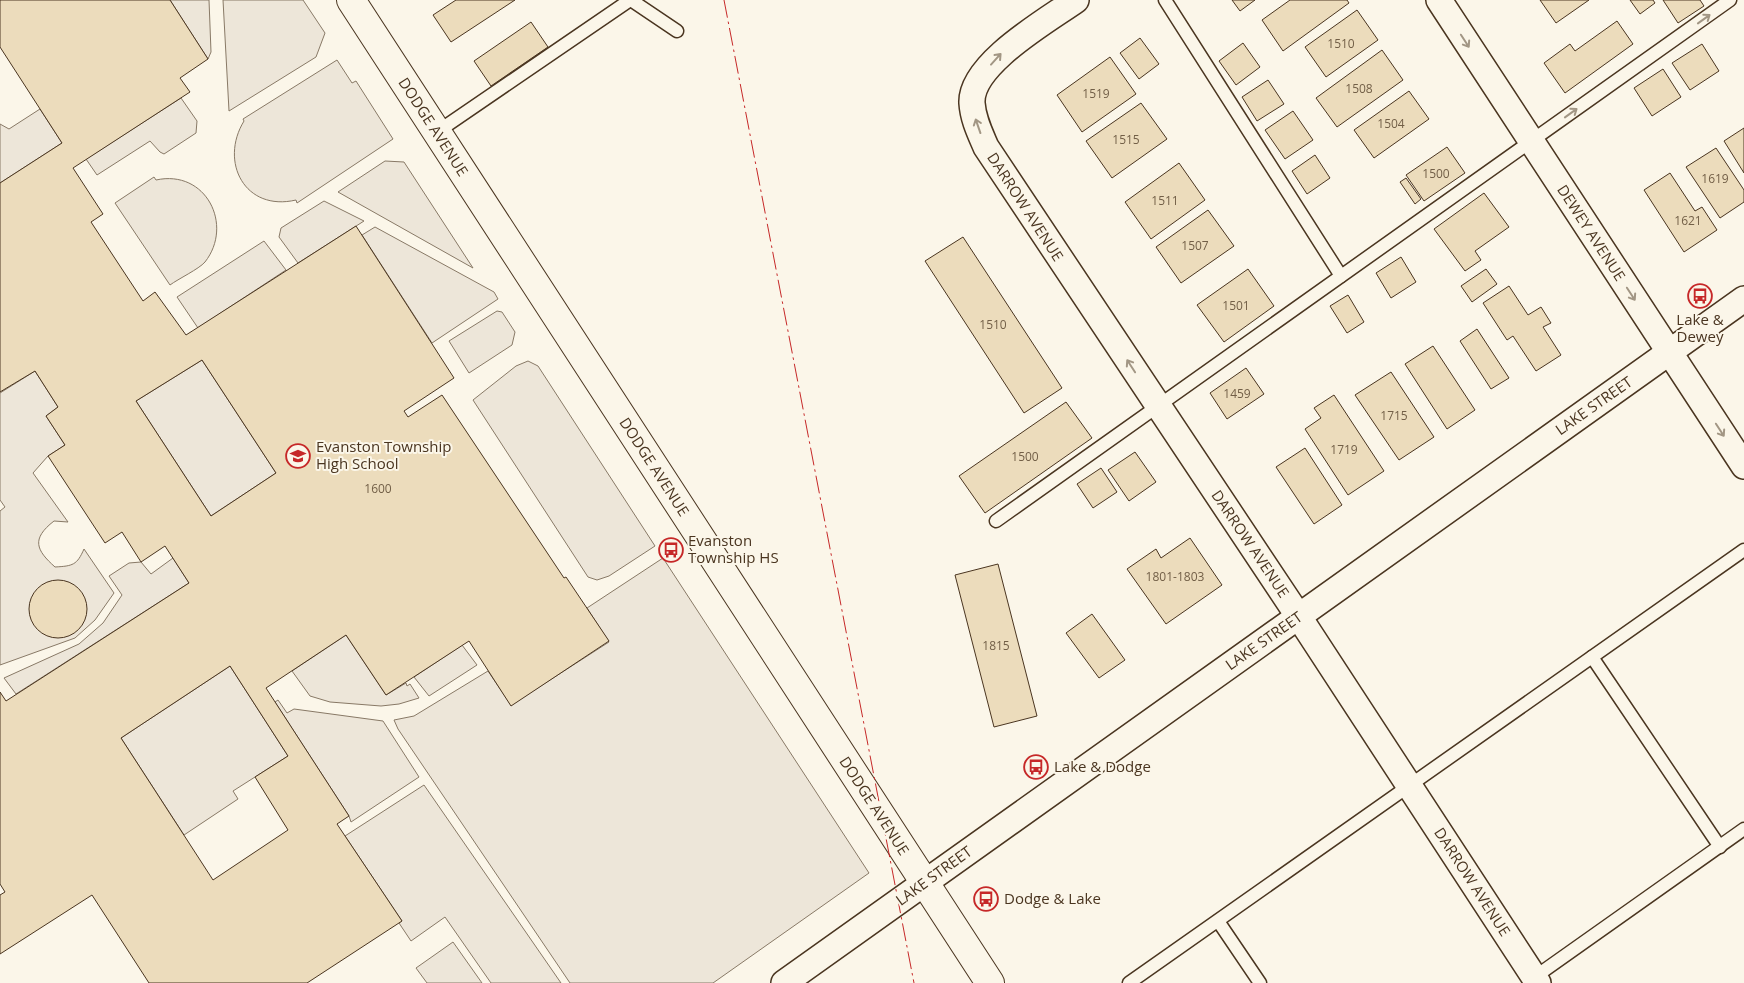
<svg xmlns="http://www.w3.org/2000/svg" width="1744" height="983" viewBox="0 0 1744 983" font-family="'Open Sans',sans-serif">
	<rect width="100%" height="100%" fill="#fbf6e9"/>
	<g fill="#ede6d9" stroke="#887966">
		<path d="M170,0H209L211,52L208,59Z"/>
		<path d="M223,0H303L325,33L316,57L229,111Z"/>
		<path d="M337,60L352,83L356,81L393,139L297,203L296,200C245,212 219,162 244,121L243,119Z"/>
		<path d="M181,98L197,121L196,133L164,154L160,152L150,141L97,175L86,159Z"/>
		<path d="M40,109L62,143L0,183V124L9,129Z"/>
		<path d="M385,161L404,162L473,268L338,192Z"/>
		<path d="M154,177L156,180C206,169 234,225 205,262C199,269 178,279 170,285L115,203Z"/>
		<path d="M324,201L364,221L298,263L279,237L281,228Z"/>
		<path d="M375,227L494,292L498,299L432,343L362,235Z"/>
		<path d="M264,241L286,270L198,328L177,297Z"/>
		<path d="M497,311L502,312L515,332L512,345L469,373L449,341Z"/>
		<path d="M202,360L276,473L211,516L136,401Z"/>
		<path d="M528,361L538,366L655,546L609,576L597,580L588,577L473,400L516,366Z"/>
		<path d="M35,371L58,407L46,416L65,445L48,456L33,473L68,522L54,521C31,539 36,550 55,567C73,566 77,565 84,549L114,593L95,620L75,638L0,665V511L5,507L0,500V393Z"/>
		<path d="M173,558L189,583L16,694L4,678L79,644L103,623L122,595L109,576L129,563L141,562L151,574Z"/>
		<path d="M663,558L869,873L713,983H570L398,729L394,720L414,716L488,671L511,705L609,642L587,608Z"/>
		<path d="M346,635L386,695L406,683L407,686L410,684L419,698L399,704L381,706L330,702L310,696L292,671Z"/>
		<path d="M462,645L477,665L429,696L414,677Z"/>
		<path d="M230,666L288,756L233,791L238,799L184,835L121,738Z"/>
		<path d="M278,700L287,713L294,709L383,721L419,777L351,822L349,816L275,702Z"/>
		<path d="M424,785L561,983H491L445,917L411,941L399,923L402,921L345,836Z"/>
		<path d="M453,942L482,983H427L416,968Z"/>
	</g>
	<g fill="#ecdcbc" stroke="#4a3520" fill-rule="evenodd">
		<path d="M0,0H170L208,59L180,78L190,92L73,168L103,214L91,222L143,301L155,292L186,335L356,226L454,378L404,411L408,417L442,395L564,578L566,577L609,641L511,706L469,641L386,695L346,635L266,688L349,816L337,824L402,921L307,983H149L92,895L0,954V895L5,892L0,884V692L6,701L189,583L165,546L141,562L122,532L105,543L48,456L65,445L46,416L58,407L35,371L0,392V183L62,143L0,47ZM202,360L276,473L211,516L136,401ZM230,666L288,756L255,777L288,830L213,880L121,738Z"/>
		<path d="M456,0H515L451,42L433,15Z"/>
		<path d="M1232,0H1255L1240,11Z"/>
		<path d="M1290,0H1347L1349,3L1283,51L1262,20Z"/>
		<path d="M1540,0H1589L1556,23Z"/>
		<path d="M1630,0H1653L1655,3L1640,14Z"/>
		<path d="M1663,0H1700L1704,6L1678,23Z"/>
		<path d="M1357,10L1378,40L1326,77L1305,47Z"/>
		<path d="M1617,21L1633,44L1565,93L1544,63L1570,44L1575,51Z"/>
		<path d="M531,22L548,47L491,86L474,61Z"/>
		<path d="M1140,38L1159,64L1139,79L1120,53Z"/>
		<path d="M1243,43L1260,67L1236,85L1219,61Z"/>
		<path d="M1702,44L1719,71L1690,90L1672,63Z"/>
		<path d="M1382,50L1403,80L1337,127L1316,98Z"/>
		<path d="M1110,57L1136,94L1082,132L1057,95Z"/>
		<path d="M1663,69L1681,97L1652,116L1634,88Z"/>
		<path d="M1268,80L1284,104L1257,121L1242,97Z"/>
		<path d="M1409,91L1429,119L1374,158L1354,130Z"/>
		<path d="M1141,103L1167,139L1112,178L1086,141Z"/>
		<path d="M1293,111L1313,140L1285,159L1265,130Z"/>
		<path d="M1744,128V173L1724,141Z"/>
		<path d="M1447,147L1465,173L1424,201L1406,175Z"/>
		<path d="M1716,148L1744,190V202L1720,218L1686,167Z"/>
		<path d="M1315,155L1330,178L1307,194L1292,171Z"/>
		<path d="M1179,163L1205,200L1151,239L1125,202Z"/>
		<path d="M1670,173L1695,211L1702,207L1717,230L1684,252L1644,190Z"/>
		<path d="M1406,178L1421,199L1415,204L1400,182Z"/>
		<path d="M1484,193L1509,227L1475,251L1481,260L1465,271L1434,229Z"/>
		<path d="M1208,210L1234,246L1181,283L1156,247Z"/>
		<path d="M963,237L1062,388L1024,413L925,261Z"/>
		<path d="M1401,257L1416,282L1391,298L1376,273Z"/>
		<path d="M1248,269L1274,306L1224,342L1197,305Z"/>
		<path d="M1486,269L1497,284L1472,302L1461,286Z"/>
		<path d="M1509,286L1528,315L1541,307L1551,323L1543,327L1561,355L1536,371L1513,336L1507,340L1483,303Z"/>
		<path d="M1348,295L1364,322L1347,333L1330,306Z"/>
		<path d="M1477,329L1509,378L1491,389L1460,341Z"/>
		<path d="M1433,346L1475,410L1447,429L1405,364Z"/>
		<path d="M1246,368L1264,394L1227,419L1210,393Z"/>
		<path d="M1391,372L1434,437L1399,460L1355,395Z"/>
		<path d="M1334,395L1384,471L1348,495L1305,429L1321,418L1314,408Z"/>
		<path d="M1066,402L1092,438L985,513L959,476Z"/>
		<path d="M1305,448L1342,505L1314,524L1276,467Z"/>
		<path d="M1135,452L1156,482L1129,501L1108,470Z"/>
		<path d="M1101,468L1117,492L1093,508L1077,484Z"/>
		<path d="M1190,538L1222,585L1166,624L1127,569L1156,549L1161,558Z"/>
		<path d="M998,564L1037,716L994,727L955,575Z"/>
		<circle cx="58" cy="609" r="29"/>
		<path d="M1092,614L1125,660L1099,678L1066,633Z"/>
	</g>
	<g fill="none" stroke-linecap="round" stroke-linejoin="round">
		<g stroke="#4a3520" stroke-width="15">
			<g id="service">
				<path d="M631,0L677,31"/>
				<path d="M1165,0L1341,276"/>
				<path d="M437,132L630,0"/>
				<path d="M996,521L1730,0"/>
				<path d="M1592,657L1720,847"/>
				<path d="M1218,921L1260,983"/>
				<path d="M1532,979L1744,829"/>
				<path d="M1129,983L1744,550"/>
			</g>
		</g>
		<g stroke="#4a3520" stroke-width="28">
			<g id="minor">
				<path d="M1076,0C1048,20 970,64 972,103C973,119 980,133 986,147L1299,617L1538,983"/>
				<path d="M1439,0L1744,466"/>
				<path d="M784,983L1744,299"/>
			</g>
		</g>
		<g stroke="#4a3520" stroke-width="30">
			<path id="secondary" d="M351,0L990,983"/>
		</g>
		<use href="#service" stroke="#fbf6e9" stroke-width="12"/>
		<use href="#minor" stroke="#fbf6e9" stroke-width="25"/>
		<use href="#secondary" stroke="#fbf6e9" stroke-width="28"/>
		<path stroke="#c62828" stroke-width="1" stroke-dasharray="18 4 2.5 4" stroke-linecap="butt" d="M724,0L914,983"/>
	</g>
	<defs><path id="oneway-shaft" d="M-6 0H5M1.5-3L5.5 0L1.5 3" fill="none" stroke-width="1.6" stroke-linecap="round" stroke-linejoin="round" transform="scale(1.25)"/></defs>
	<g stroke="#a29684">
		<use href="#oneway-shaft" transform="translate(1704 19) rotate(-36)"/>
		<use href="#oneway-shaft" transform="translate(1465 41) rotate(57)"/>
		<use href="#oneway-shaft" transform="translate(996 59) rotate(-48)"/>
		<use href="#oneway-shaft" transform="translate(1571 113) rotate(-36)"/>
		<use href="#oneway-shaft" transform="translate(978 126) rotate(-109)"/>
		<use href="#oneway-shaft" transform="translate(1631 294) rotate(57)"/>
		<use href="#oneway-shaft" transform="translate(1131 366) rotate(-123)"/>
		<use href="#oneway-shaft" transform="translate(1720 430) rotate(57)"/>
	</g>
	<defs>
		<g id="bus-ring" transform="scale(1.25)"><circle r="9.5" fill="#fbf6e9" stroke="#c62828" stroke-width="1.5"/><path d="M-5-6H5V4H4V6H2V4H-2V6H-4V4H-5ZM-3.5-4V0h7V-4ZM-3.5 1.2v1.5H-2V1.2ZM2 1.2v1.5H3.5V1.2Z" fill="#c62828"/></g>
		<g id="school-ring" transform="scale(1.25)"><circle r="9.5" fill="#fbf6e9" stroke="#c62828" stroke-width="1.5"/><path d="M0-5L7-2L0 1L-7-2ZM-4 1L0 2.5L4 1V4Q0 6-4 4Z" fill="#c62828"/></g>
	</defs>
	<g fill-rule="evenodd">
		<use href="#bus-ring" x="1700" y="296"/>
		<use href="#school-ring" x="298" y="456"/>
		<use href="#bus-ring" x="671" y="550"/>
		<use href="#bus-ring" x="1036" y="767"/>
		<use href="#bus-ring" x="986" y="899"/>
	</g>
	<g text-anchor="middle" stroke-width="4" stroke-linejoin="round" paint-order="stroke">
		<g font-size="12" fill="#725f47">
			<text x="1341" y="48">1510</text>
			<text x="1359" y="93">1508</text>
			<text x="1096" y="98">1519</text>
			<text x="1391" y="128">1504</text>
			<text x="1126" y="144">1515</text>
			<text x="1436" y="178">1500</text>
			<text x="1715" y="183">1619</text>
			<text x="1165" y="205">1511</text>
			<text x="1688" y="225">1621</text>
			<text x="1195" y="250">1507</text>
			<text x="1236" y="310">1501</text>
			<text x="993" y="329">1510</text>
			<text x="1237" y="398">1459</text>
			<text x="1394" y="420">1715</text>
			<text x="1344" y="454">1719</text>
			<text x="1025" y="461">1500</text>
			<text x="378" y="493">1600</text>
			<text x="1175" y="581">1801-1803</text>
			<text x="996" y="650">1815</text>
		</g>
		<g font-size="15" fill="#4a3520" stroke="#fbf6e9">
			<text transform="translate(433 127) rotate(57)" y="5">DODGE AVENUE</text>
			<text transform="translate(1025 207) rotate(57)" y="5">DARROW AVENUE</text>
			<text transform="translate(1591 233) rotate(57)" y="5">DEWEY AVENUE</text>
			<text transform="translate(1594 406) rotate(-35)" y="5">LAKE STREET</text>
			<text transform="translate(654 467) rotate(57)" y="5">DODGE AVENUE</text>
			<text transform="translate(1250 544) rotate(56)" y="5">DARROW AVENUE</text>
			<text transform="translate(1264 641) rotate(-35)" y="5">LAKE STREET</text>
			<text transform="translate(874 806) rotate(57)" y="5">DODGE AVENUE</text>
			<text transform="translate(934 876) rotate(-36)" y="5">LAKE STREET</text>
			<text transform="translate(1472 882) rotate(57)" y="5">DARROW AVENUE</text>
		</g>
		<g font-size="15" fill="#4a3520" stroke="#fbf6e9" text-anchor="start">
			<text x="1700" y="325" text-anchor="middle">Lake &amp;<tspan x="1700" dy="17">Dewey</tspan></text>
			<text x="316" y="452">Evanston Township<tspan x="316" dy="17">High School</tspan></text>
			<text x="688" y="546">Evanston<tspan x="688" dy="17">Township HS</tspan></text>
			<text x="1054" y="772">Lake &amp; Dodge</text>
			<text x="1004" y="904">Dodge &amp; Lake</text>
		</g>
	</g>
</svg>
